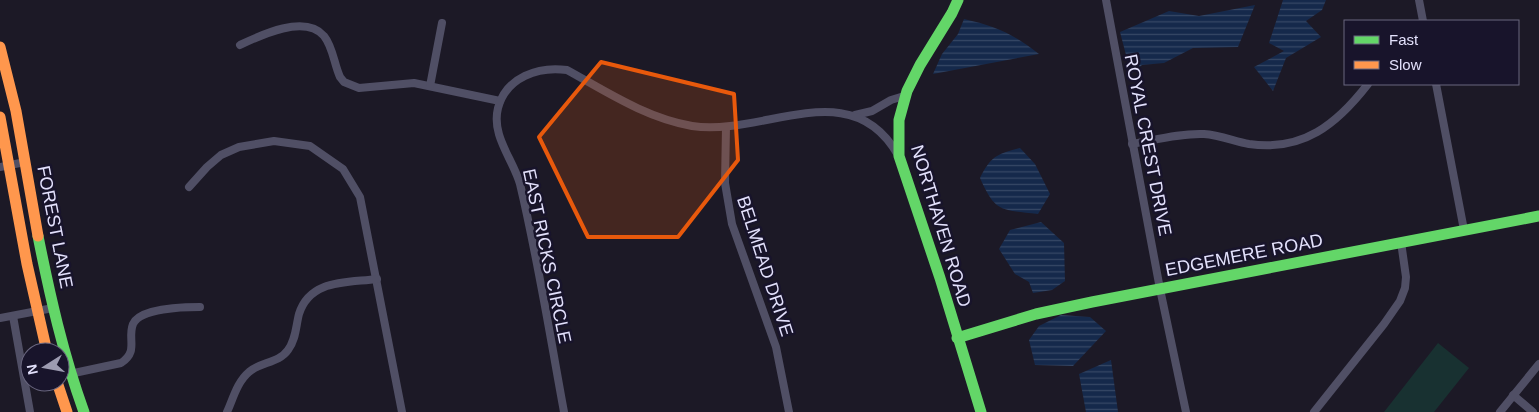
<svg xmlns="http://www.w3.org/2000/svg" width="1539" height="412" viewBox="0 0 1539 412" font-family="Helvetica,sans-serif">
	<defs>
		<pattern id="water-rules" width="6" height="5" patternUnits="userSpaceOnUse" patternTransform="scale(1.25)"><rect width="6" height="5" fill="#15294b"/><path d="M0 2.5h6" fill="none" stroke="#374866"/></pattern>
	</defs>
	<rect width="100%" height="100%" fill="#1c1926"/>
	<path fill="#183131" d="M1438,343L1469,368L1434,412H1384Z"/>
	<g fill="url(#water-rules)">
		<path d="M1283,0H1326L1322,10L1306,21L1321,37L1286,58L1273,91L1254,67L1284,51L1269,43Z"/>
		<path d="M1255,5L1238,47L1193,48L1164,63L1142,65L1131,74L1120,32L1169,11L1199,16Z"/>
		<path d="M964,19C995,26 1014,34 1039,54L933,74L942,54L958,34Z"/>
		<path d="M1020,148L1035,164L1050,194L1038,214C1001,209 996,214 980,178C991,156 997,154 1020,148Z"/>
		<path d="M1041,222L1064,243L1065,281L1052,290L1033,293L1029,282L1015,274L999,249L1010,230Z"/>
		<path d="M1061,315L1090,317L1106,331L1073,366L1035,365L1029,340L1039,326Z"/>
		<path d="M1111,360L1118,412H1086L1079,374Z"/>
	</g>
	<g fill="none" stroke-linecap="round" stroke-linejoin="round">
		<g stroke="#504f65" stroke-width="8">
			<path d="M1106,0L1160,289L1186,412"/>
			<path d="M1419,0L1423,21"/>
			<path d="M240,45C261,35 305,14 324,36C333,47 334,64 340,77L344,82L359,88L414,83L500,101"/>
			<path d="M1436,84L1464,230"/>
			<path d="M430,86L442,23"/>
			<path d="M855,115L872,111L891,100L904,96"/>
			<path d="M726,127L725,183L732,224L776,347L789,412"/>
			<path d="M1132,144C1155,140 1180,133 1204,134C1219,135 1234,141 1249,144C1303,152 1337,124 1368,84"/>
			<path d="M0,167L25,162"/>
			<path d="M189,187L207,167L221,155L239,147L274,141L310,146L343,169L360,197L402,412"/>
			<path d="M13,316L30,412"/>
			<path d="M0,318L53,308"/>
			<path d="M60,376L121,363C139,351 127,339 133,324C140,308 184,307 200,307"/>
			<path d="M1513,395L1533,412"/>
			<path d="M227,412C233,399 237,382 249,372C260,362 279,363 288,350C296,340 296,325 299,314C310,279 347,283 377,279"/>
			<path d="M564,412C550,336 538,259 520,184C513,159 491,136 498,108C506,77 539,66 567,70C607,92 646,118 692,126C764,137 851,72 898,155"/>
			<path d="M1314,412L1384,324L1400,301L1405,288L1406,277L1401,242"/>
			<path d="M1500,412L1539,364"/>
		</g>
		<g stroke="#63d668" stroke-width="11">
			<path d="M958,0L952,13L920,65L907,91L899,120V156L940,278L981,412"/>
			<path d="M38,236C50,296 63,354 84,412"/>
			<path d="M957,338L1036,314L1092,302L1539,216"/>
		</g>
		<g stroke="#ff974d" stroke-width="11">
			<path d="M0,47L16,111L38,236"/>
			<path d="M0,117L27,264L47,352"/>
			<path d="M57,382L67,412"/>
		</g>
	</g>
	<path fill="#e8590c" fill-opacity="0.2" stroke="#e8590c" stroke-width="4" stroke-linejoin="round" d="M601,62L734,94L738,160L678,237H588L539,137Z"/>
	<g text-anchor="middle" stroke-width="5" stroke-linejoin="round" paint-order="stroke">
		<g font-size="18" fill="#e3e1fc" stroke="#18142b">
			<text transform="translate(1148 145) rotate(79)" y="6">ROYAL CREST DRIVE</text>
			<text transform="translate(941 226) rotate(73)" y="6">NORTHAVEN ROAD</text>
			<text transform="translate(55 227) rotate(79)" y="6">FOREST LANE</text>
			<text transform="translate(1244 255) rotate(-11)" y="6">EDGEMERE ROAD</text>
			<text transform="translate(547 256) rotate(78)" y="6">EAST RICKS CIRCLE</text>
			<text transform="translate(765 266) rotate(72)" y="6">BELMEAD DRIVE</text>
		</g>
	</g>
	<rect x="1344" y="20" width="175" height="65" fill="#18142b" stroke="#69667f"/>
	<rect x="1354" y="36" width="25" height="8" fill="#63d668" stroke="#69667f"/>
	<text x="1389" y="45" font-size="15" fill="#e3e1fc">Fast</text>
	<rect x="1354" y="61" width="25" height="8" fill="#ff974d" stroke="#69667f"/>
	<text x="1389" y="70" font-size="15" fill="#e3e1fc">Slow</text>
	<g transform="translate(45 367) rotate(259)"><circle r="24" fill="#18142b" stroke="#69667f"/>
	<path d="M0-4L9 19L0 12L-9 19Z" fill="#9d9bb1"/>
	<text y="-8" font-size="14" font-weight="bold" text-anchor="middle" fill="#e3e1fc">N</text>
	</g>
</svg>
